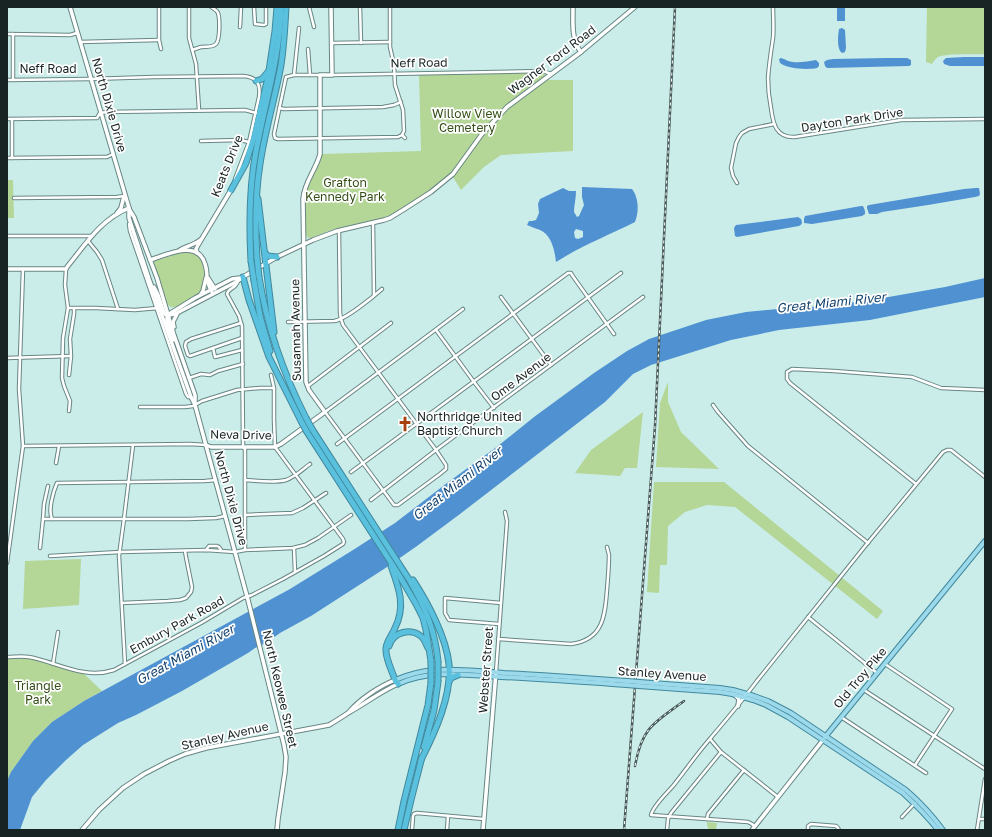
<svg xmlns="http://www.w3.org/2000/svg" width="992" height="837" viewBox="0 0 992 837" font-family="'Golos Text',sans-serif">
	<rect width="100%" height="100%" fill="#cbedea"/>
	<g fill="#b4d697">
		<path d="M927,7H985V54C975,55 946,53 938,57C935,59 934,61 932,64L926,62Z"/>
		<path d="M541,72L544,73L549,80H573V151L501,155L484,167L461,190L451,174C433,189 407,209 386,217C368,223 350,225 332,230C325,232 318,235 311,238H309L307,237L305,233C305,217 302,201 307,186C310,174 319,166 322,154L421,151L419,74Z"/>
		<path d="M7,180H13L14,218H7Z"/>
		<path d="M185,251C188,252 192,252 195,253C205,258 205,270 204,279C204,284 203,290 199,294C194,297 177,309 171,307C168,306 168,304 166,302L154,262L155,261Z"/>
		<path d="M668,382V402L681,432L719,469L656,467L660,403Z"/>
		<path d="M643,412L637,468H625L620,476L575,473L591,450Z"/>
		<path d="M654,482H724L883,611L877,619L735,507L707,505L685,512L668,526L667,565H660L659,593L647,592Z"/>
		<path d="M81,559L79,605L23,609L25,561Z"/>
		<path d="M7,657H29L82,672L102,691L84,701L52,722L33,741L11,772L7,781Z"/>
		<path d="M707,822L717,823L716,830H709L707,825Z"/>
	</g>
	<g fill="#5091d1" fill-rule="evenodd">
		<rect x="837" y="8" width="8" height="13"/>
		<path d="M842,28L845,30L846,48L845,52L842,53L840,51C837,45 838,35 839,29Z"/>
		<path d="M964,57H985V66H950L944,64L943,61L946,58Z"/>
		<path d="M781,58C785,59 789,62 793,62C800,63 809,61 816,60L819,63V66L817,68C808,70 788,69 780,63L779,59Z"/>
		<path d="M885,58H907L911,60V65L909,66L827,68L825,66L824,62L827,60L833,59Z"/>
		<path d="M582,187L632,189C639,198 639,212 635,222C609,235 581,246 556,262C555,251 551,234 540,230C535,228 531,227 527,225L529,221H532L536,220L539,213L538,204L540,199L563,188L569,191H576C576,199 574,205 574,212L577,217L579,216L584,205L582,197ZM576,229L583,231V237L578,239L575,238L574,232Z"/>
		<path d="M976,188H979L980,194L979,196L975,197L928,205L882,212L877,214H869L867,208V206L869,205L964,189Z"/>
		<path d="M861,206H863L865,211V214L862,216L812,224L804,223V219L805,216Z"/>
		<path d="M798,217L801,219C802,222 803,224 799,226L737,237L735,236L734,228L736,225Z"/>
		<path d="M985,278V297L870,320L779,330L731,340L651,365L633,374L605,402L460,514L417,546L384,569L311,616L280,633L266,643L255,648L248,653L182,691L136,715L118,723L83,745L66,760L46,780L32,797L20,830H7V781L11,772L33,741L52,722L84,701L290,589L353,550L395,523L447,483L498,446L534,417L594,373L627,351L649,339L706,320L746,312L788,308L811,307L866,301L945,287Z"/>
	</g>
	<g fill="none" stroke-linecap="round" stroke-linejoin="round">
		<g stroke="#678684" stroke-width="4.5">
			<g id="street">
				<path d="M159,7V40L161,49"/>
				<path d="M189,7V38L196,64L199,110"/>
				<path d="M254,7L255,24L264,25L266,24V7"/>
				<path d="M309,7L314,27"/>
				<path d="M360,7L361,43"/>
				<path d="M390,7V47L394,65L395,85L403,110L404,131L402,135"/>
				<path d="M773,7C773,17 774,28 773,38C771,51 769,64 768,78C768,88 769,98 771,108C773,124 776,138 795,137L901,120L985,119"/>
				<path d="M240,27L241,7"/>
				<path d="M7,34L70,35L77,33"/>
				<path d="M13,34V80"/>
				<path d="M80,42L159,40"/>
				<path d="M332,43L390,42"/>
				<path d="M308,49L310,75"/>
				<path d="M192,50C195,49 198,48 201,47C206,46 212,48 216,44C220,40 220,19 218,13C217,10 214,9 211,7"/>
				<path d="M294,75L299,28"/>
				<path d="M320,75H294L286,77L274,134L275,138L278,139L398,137L402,135"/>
				<path d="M332,75L543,71L551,74"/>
				<path d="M7,80L90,79L154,77L243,76C257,77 261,84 259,97L249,142L235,179"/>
				<path d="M279,108L284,109L383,107L394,105L401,102"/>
				<path d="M7,119L97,118L100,113L107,112L245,110L256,113"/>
				<path d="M12,119V158"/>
				<path d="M402,135L405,138"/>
				<path d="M201,141L240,140L249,142"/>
				<path d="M7,158L100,157H107L113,154"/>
				<path d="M737,183L733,176L731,168L736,143L739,137L742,133L749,129L774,124"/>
				<path d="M14,198L117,197L124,196"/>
				<path d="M373,223L374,295"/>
				<path d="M131,224H129L130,231L186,394L188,397H191"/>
				<path d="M339,231L340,313L341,319L343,325L436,450L446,465V469L440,474L398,505H394L325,412C371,378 417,344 463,309"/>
				<path d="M7,236H91"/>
				<path d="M88,241L97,252L102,260L118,309"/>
				<path d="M66,269L65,285L68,308L63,338L62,378L64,386L70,401L69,411"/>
				<path d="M238,281C235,290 229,287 227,294L239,316L242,326L243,440V447L245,449V550"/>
				<path d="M501,297L551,365"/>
				<path d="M68,308H96L135,310L158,308"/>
				<path d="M288,322L334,321C345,320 373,297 382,289"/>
				<path d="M241,323L191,339L186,342L185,346L188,355L190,356L242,338"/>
				<path d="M436,330L474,382L494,408"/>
				<path d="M213,348L215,357L242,350"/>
				<path d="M7,358L70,356"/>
				<path d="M69,375L71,356L70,339L74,314V309"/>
				<path d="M189,378L201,374L210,375L218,371L243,364"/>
				<path d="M308,386L391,323"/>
				<path d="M713,405L718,412L748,446L868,543"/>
				<path d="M140,407H185L193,406L202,401L237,390L260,388H274"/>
				<path d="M337,444L568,273H571L572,275L614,334"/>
				<path d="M23,446L190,444L206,445"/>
				<path d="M56,463L59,446"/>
				<path d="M351,472L621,273"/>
				<path d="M245,480C257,481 276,483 286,480C295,477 303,469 310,464"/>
				<path d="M916,484L790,383L787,379V372L792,369L834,371L912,377L941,388L985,390"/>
				<path d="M48,486L44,504L43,519H188L216,518L225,516"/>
				<path d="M371,500L436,450L643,297"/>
				<path d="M245,515L292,513L303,508L326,493"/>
				<path d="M52,519C48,510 53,492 57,483L205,481L216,480"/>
				<path d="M40,548L43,519"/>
				<path d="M294,548L295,572"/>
				<path d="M206,550L209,546H217L219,547L221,550"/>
				<path d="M50,556L120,552L206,550L235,552L245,550L293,548L305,545L318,538L351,515"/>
				<path d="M7,563L23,446L19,389L23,269"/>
				<path d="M122,603L168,601L180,600L186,598L191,592L192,587L186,557L185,551"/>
				<path d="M808,617L877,673"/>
				<path d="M499,624L449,620L445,613V598L501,603"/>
				<path d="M498,639L571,644C603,640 605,616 607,590C608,578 609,566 609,555L607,547"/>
				<path d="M7,657C14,657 22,656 29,657C57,662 84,680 114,670L201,623L243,598L252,595L283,579L324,556L343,544L344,542L343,539L275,447L274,420V388L271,375"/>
				<path d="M53,664L58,632"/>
				<path d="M125,664L119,556L124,519L133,445"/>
				<path d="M885,664L952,709L915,765"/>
				<path d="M496,672L507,521L505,512"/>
				<path d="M864,690L985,769"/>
				<path d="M841,717L926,773"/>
				<path d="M710,739L721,752L778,797"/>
				<path d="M902,817L915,803"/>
				<path d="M707,819L708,814L744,770"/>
				<path d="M979,819H985"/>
				<path d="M754,826L752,824L748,822L651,815C653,806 667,793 673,786C685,771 696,755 709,740C726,720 742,701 757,681L866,545L943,452L947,450H951L985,477"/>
				<path d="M412,830L413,816L414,814L417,813L484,819"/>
				<path d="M447,830L448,816"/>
				<path d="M667,830L668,819L671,813L721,752"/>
				<path d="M808,830V826L811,824L836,826L838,828L839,830"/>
				<path d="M977,830L985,779"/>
			</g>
		</g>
		<g stroke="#678684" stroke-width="5.5">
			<g id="secondary">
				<path d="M70,7L129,208V218L149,279L191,397L195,405L248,600L284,745L286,757L285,772L278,819L277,830"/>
				<path d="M573,7C573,22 571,40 581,52"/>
				<path d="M129,209L134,217L157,278L174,335L195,395V403"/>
				<path d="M117,213L121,208L124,196"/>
				<path d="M180,250C187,246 194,245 200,240"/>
				<path d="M197,253L196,249L198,245L231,190"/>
				<path d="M150,260C166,255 198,239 205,264C207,269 207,275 207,280C208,284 210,288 212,292"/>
				<path d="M7,269H66L67,267C85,245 101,219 129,208"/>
				<path d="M208,278L215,289"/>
				<path d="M154,287L158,295L164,313L166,315H169"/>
				<path d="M201,294L203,291L206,278"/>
				<path d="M169,314L195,298L232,279L240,278"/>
				<path d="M169,315L175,314L236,282L243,277L277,257L313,240L337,231L384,220L390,218L403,210L431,192L453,174L482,134L507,107L581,52L635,7"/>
				<path d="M169,315L167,318V321L173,340"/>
				<path d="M174,327L173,322L177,314"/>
				<path d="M206,445L211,447H275L281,444L325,412L309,390L306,382L303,199C304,182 316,170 320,154V75H332L331,7"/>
				<path d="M735,695L739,699L738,706"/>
				<path d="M349,712C360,699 380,686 395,680"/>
				<path d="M82,830L99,810L123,788L144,774L169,761L185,754L206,748L329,725C336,721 342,717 348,713C365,704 381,691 398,684"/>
				<path d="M483,830L496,672"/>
				<path d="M752,830L823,740"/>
			</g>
		</g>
		<g stroke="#42899d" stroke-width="6">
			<g id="primary">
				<path d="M395,680C407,675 421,671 434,670C457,669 481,671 504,673C545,675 586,678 627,681"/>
				<path d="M652,683L720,688L733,690L754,696L768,701L791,713L906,790C920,802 932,815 943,830"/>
				<path d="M398,684C431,669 467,675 501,677C543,679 584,682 626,685"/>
				<path d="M652,687L720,692L732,694L753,700L766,705L788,717L903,793C916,805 927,816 938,830"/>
				<path d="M825,737L985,541"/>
			</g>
		</g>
		<g stroke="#42899d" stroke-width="7">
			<g id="highway">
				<path d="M256,81L262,79L268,72"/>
				<path d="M231,190L246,163L254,137L268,77L275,31L277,7"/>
				<path d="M258,199L274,332"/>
				<path d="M265,253L268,256L277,257"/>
				<path d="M257,258C255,226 255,195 260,164C265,130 275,98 281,65C284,46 285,26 286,7"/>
				<path d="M251,261C249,225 249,188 256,151C265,103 280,57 281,7"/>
				<path d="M243,277L249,300L269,357L301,421"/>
				<path d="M259,277C267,327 283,373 306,418"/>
				<path d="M254,281L260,316L270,351"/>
				<path d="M312,429L410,581C425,607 435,630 438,661"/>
				<path d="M307,432L399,575L416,604L423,618L426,630L431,661"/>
				<path d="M391,566C399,588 406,606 395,628C392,636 385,642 386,651C386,659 392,671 395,680L398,684"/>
				<path d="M413,580C428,603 446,637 449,664C452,696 435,732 421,760"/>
				<path d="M389,646C393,632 411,627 422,637C425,640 426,644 428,648"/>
				<path d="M449,682L451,678L458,675"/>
				<path d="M424,747L434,710L438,682"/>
				<path d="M398,830L404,801L428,705L431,683"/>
				<path d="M404,830L411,800L422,757"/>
			</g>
		</g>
		<use href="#street" stroke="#fff" stroke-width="2.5"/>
		<use href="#secondary" stroke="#fff" stroke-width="3.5"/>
		<use href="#primary" stroke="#9bd9eb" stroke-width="4"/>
		<use href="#highway" stroke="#59c0de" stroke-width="5"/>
		<g stroke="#485b5a" stroke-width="2.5">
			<g id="rail">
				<path d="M635,766C642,727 654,723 684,701"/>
				<path d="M624,830L655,426L675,7"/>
			</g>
		</g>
		<use href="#rail" stroke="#fff" stroke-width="1" stroke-dasharray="3" stroke-linecap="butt"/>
		<g stroke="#42899d" stroke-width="6" stroke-linecap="butt">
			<g id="primary-bridge">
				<path d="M627,681L652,683"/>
				<path d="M626,685L652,687"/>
			</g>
		</g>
		<g stroke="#42899d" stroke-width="7" stroke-linecap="butt">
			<g id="highway-bridge">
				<path d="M257,258L259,277"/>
				<path d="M251,261L254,281"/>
				<path d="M306,418L312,429"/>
				<path d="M301,421L307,432"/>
				<path d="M438,682V661"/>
				<path d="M431,683V661"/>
			</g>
		</g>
		<use href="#primary-bridge" stroke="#9bd9eb" stroke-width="4"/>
		<use href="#highway-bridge" stroke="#59c0de" stroke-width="5"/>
	</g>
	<defs>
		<g id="church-bare" transform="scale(1.2)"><path d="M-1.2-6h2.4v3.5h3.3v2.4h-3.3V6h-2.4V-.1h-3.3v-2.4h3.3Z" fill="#a6420d" stroke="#fff" stroke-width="2.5" paint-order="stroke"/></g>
	</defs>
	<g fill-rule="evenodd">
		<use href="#church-bare" x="405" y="424"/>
	</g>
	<g text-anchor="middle" stroke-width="3.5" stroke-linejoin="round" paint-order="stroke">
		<g font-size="12" fill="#172423" stroke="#fff">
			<text transform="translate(552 60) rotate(-37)" y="4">Wagner Ford Road</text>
			<text transform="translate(419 63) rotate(-1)" y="4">Neff Road</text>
			<text x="48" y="73">Neff Road</text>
			<text transform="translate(109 105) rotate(74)" y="4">North Dixie Drive</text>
			<text transform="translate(852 120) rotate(-9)" y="4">Dayton Park Drive</text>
			<text transform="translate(227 166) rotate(-68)" y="4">Keats Drive</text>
			<text transform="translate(296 330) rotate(-91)" y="4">Susannah Avenue</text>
			<text transform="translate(521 377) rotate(-37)" y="4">Ome Avenue</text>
			<text transform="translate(241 435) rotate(1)" y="4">Neva Drive</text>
			<text transform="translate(231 498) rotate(75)" y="4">North Dixie Drive</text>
			<text transform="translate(177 625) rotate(-29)" y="4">Embury Park Road</text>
			<text transform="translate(486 670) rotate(-86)" y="4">Webster Street</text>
			<text transform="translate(662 674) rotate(4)" y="4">Stanley Avenue</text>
			<text transform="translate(860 678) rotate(-50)" y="4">Old Troy Pike</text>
			<text transform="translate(280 689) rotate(77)" y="4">North Keowee Street</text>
			<text transform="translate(225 736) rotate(-13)" y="4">Stanley Avenue</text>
		</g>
		<g font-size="12" fill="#334e16" stroke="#fff">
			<text x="467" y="118">Willow View<tspan x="467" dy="14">Cemetery</tspan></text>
			<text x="345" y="187">Grafton<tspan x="345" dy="14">Kennedy Park</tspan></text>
			<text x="38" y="690">Triangle<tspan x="38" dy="14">Park</tspan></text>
		</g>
		<g font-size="12" fill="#172423" stroke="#fff" text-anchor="start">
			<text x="417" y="421">Northridge United<tspan x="417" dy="14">Baptist Church</tspan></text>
		</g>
		<g font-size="13" font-style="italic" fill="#15446f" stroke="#fff">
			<text transform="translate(831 302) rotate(-6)" y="5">Great Miami River</text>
			<text transform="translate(457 483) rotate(-38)" y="5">Great Miami River</text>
			<text transform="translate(185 654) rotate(-29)" y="5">Great Miami River</text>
		</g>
	</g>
	<rect width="992" height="837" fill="none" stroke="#172423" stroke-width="16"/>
</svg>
